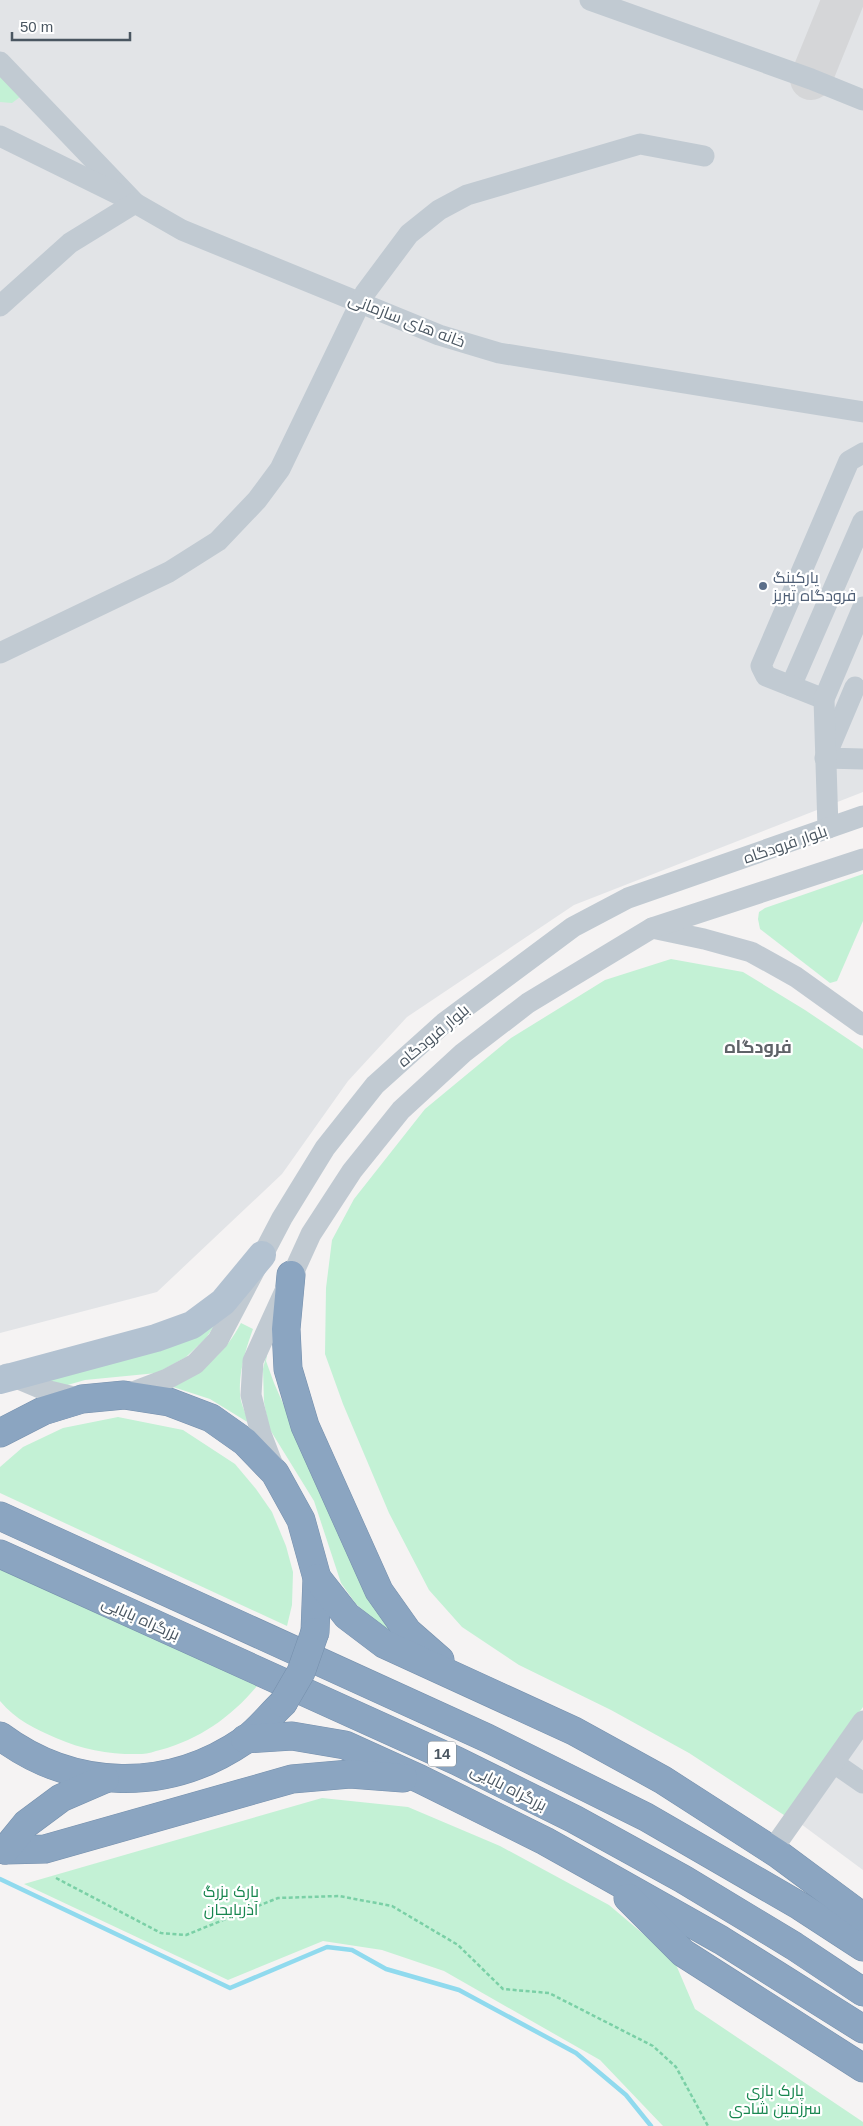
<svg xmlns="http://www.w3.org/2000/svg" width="863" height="2126" viewBox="0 0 863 2126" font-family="Helvetica,Cairo,sans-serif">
	<rect width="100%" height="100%" fill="#f5f3f3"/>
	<g fill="#e2e4e7">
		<path d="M0,0H863V792L574,905L407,1017L348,1081L282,1174L157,1292L0,1333Z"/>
		<path d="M863,1735V1870L801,1824Z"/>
	</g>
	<g fill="#c3f1d5">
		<path d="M0,76L20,97L12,103L0,102Z"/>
		<path d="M863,874V921L837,981L830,983L760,929L758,919L759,912L765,908Z"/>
		<path d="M671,959L743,972L805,1010L863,1049V1707L787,1817L689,1753L611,1710L519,1665L462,1627L429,1590L389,1513L343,1404L325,1354L326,1288L332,1240L354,1199L425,1109L511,1038L605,980Z"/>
		<path d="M216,1323L206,1338L186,1357L157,1373L85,1380L64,1386L41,1377Z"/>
		<path d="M241,1323L253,1329C245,1351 237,1378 241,1401C243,1409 247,1416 249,1423L210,1399L173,1387C202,1372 226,1352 241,1323Z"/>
		<path d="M269,1344L266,1361L274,1383L358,1574L396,1634L387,1631L356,1604L341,1583L314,1501L269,1428L264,1402L263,1369Z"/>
		<path d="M118,1417L183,1430L235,1464L256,1489L272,1512L286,1546L293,1572L292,1605L287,1626L0,1493V1467L23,1447L63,1428Z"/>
		<path d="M0,1567L257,1686C231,1717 200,1739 160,1750C155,1751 148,1754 142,1754C113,1755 83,1750 56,1738C35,1729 16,1720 0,1701Z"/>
		<path d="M322,1798L408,1807L500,1846L609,1905L674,1960L695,2009L863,2122V2126H663L600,2060L444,1971L382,1950L323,1941L228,1980L24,1884Z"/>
	</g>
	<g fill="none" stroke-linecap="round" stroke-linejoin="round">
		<path stroke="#90daee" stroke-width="4.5" d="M0,1879L230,1988L327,1947L352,1950L386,1969L459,1990L576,2053L626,2095L651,2126"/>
		<path stroke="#d5d6d8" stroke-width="42" d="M811,79L843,0"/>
		<g stroke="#7690ad" stroke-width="29">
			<g id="highway">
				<path d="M291,1275L286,1329L288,1369L305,1426L379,1591L408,1632L440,1660"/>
				<path d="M0,1433L43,1411L82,1399L124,1395L169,1402L211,1418L245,1442L275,1473L301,1520L317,1578L315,1632"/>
				<path d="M0,1516L487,1738L646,1817L800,1906L863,1947"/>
				<path d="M0,1554L457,1761L574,1819L683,1879L794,1946L863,1992"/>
				<path d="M317,1578L347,1616L384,1644L574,1731L663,1780L778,1854L863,1917"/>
				<path d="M0,1736C74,1791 168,1793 245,1740C259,1730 271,1714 283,1703"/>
				<path d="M245,1739L292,1736L345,1745L420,1779L545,1841L604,1874L721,1940L863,2029"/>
				<path d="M0,1848L5,1850L45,1849L292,1779L350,1774L403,1778"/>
				<path d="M5,1850L26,1824L61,1798L105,1779"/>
				<path d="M628,1898L683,1953L863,2068"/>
			</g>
		</g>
		<path stroke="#7ad0a6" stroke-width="2.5" stroke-dasharray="4 2.5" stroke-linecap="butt" d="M56,1878L161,1933L186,1935L278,1898L339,1896L392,1906L458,1945L503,1989L549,1993L653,2046L676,2067L708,2126"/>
		<g stroke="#c1cad2" stroke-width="21">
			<path d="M590,0L811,79L863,100"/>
			<path d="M0,62L135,203"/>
			<path d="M0,136L122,196"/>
			<path d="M0,306L70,243L135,203L182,230L439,335L499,353L863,412"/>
			<path d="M0,653L169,572L218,541L257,500L280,469L365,293L409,234L439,210L467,195L640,144L704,156"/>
			<path d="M791,686L863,521"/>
			<path d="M855,687L825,758L863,759"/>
			<path d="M824,699L766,676L761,666L849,461L863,453"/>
			<path d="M828,828L824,699L863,607"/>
			<path d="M652,928L704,939L751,952L796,977L863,1025"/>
			<path d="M7,1374L45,1390L82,1399"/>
			<path d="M125,1395L167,1379L195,1364L218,1340L282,1218L325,1148L375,1085L444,1023L573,927L628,898L863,816"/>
			<path d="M274,1468L261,1434L251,1395L253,1361L311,1234L352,1171L401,1110L463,1053L528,1003L652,928L863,859"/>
			<path d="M834,1763L863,1783"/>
			<path d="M772,1850L863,1721"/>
		</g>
		<path stroke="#b3c2d1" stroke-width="28" d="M0,1380L156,1338L192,1325L223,1302L262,1255"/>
		<use href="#highway" stroke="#8ba5c1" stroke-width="28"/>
		<g stroke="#7690ad" stroke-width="29" stroke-linecap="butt">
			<path id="highway-bridge" d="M283,1703L301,1672L315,1632"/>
		</g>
		<use href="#highway-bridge" stroke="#8ba5c1" stroke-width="28"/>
	</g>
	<circle fill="#5c6f8a" stroke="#fff" stroke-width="2" cx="763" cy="586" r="5"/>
	<g text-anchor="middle" stroke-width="4.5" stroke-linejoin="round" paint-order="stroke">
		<rect fill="#fff" stroke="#808990" stroke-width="1" x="428" y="1741.5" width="28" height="25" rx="4"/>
		<g font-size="15" font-weight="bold" fill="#4a5661">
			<text x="442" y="1759">14</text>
		</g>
		<g font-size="16" fill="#4a5661" stroke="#fff">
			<text transform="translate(407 320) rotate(21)" y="6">خانه های سازمانی</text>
			<text transform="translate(785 844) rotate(-19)" y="6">بلوار فرودگاه</text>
			<text transform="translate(433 1035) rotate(-40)" y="6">بلوار فرودگاه</text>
			<text transform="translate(141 1618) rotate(24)" y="6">بزرگراه بابایی</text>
			<text transform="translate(509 1787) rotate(27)" y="6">بزرگراه بابایی</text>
		</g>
		<g font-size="16" fill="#4e5e75" stroke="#fff" text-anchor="start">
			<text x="773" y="583">پارکینگ<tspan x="773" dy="18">فرودگاه تبریز</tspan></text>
		</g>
		<g font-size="16" fill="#17864f" stroke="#fff">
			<text x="231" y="1897">پارک بزرگ<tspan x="231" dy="18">آذربایجان</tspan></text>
			<text x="775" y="2096">پارک بازی<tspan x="775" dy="18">سرزمین شادی</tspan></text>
		</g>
		<g font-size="18" font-weight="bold" fill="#5f6368" stroke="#fff">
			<text x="758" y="1053">فرودگاه</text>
		</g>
	</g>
	<path d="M12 32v8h118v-8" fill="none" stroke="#4a5661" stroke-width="2.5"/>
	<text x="20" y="32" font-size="15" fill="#4a5661" stroke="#ffffff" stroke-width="4" paint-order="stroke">50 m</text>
</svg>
